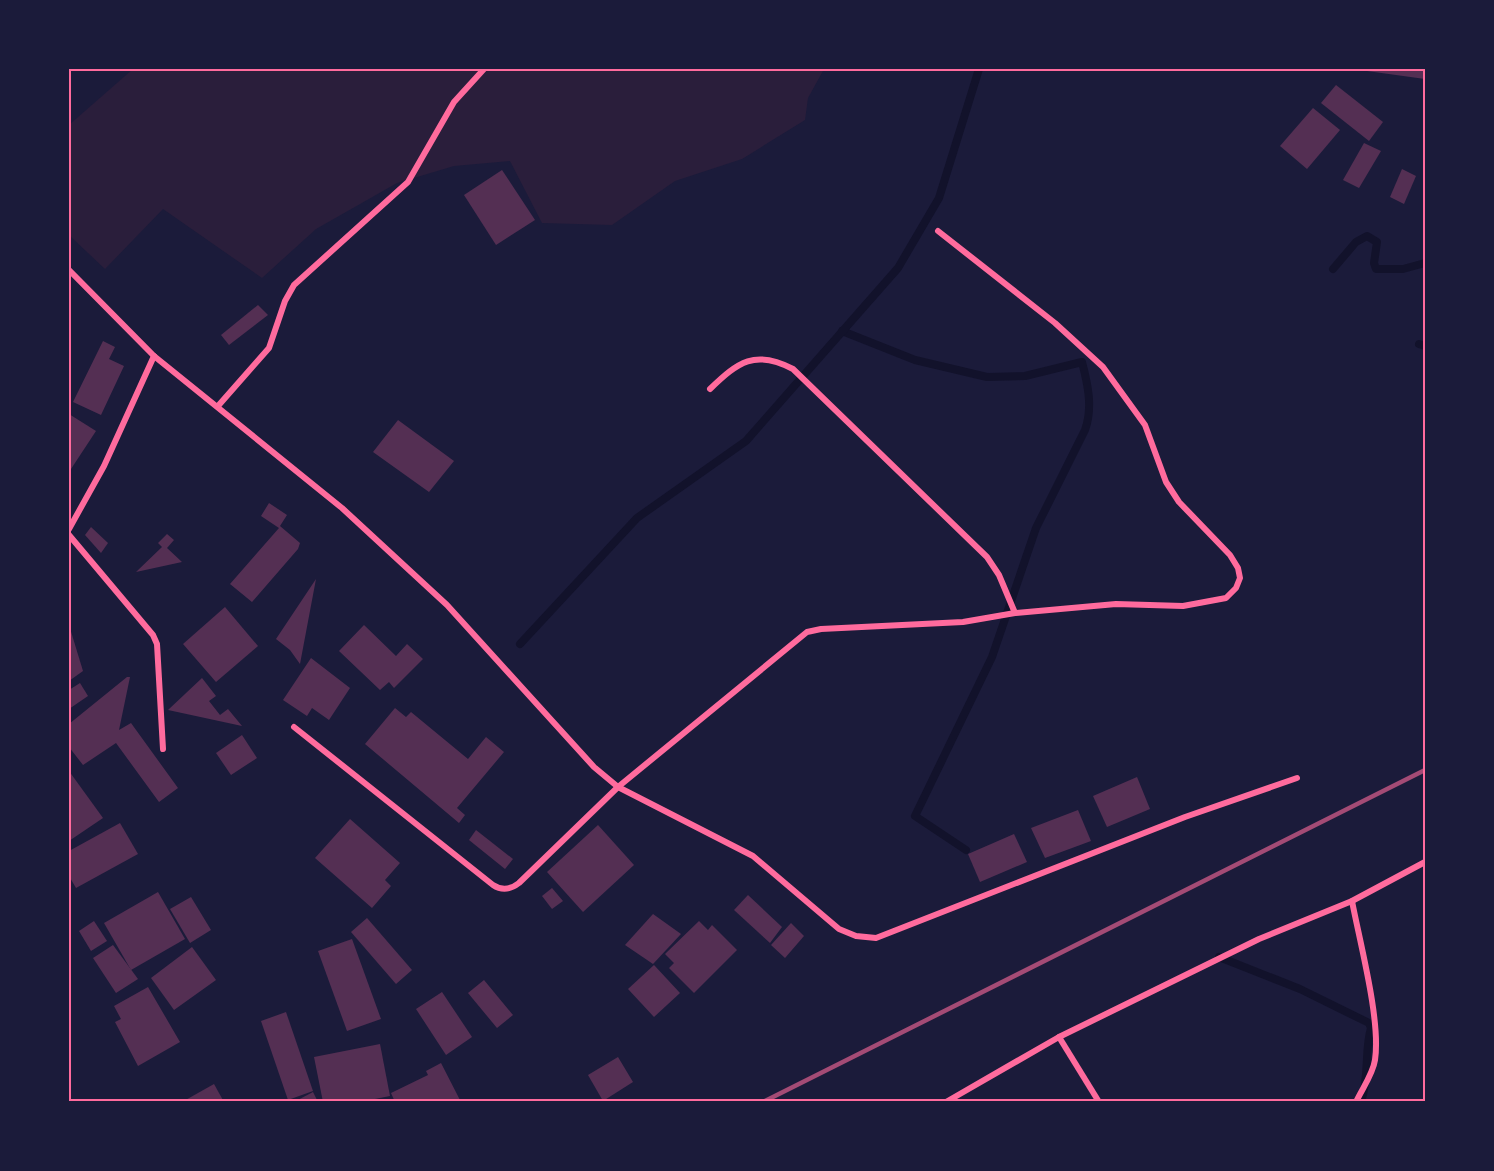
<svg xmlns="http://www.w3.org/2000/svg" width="1494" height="1171" viewBox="0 0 1494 1171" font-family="Commissioner,sans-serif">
	<rect width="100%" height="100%" fill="#1b1b3a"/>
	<path fill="#2a1e3b" d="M133,69H824L808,98L805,120L742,159L675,181L612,225L542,223L510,161L454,166L397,183L316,229L262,278L163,209L105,269L69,235V125Z"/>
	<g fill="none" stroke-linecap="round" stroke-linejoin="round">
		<g stroke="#12122b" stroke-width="8">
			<path d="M1333,269L1356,242L1367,236L1377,242L1374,263L1376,269H1403L1425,263"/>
			<path d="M842,331L915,360L987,377L1025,376L1082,362C1088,385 1093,408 1085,430L1036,528L992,657L915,816L966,850"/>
			<path d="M1419,344L1425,346"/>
			<path d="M520,644L637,518L746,441L898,268L939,198L979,69"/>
			<path d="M1219,957L1300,989L1369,1023L1371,1028C1364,1052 1370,1075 1361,1102"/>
		</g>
	</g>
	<g fill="#542f53">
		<path d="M1368,69H1425V79L1367,71Z"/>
		<path d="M1336,85L1383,122L1369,141L1321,103Z"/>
		<path d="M1313,108L1340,130L1307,169L1280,146Z"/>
		<path d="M1364,143L1381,151L1359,188L1343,180Z"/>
		<path d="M1402,169L1416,176L1404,204L1390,197Z"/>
		<path d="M502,170L535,220L496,245L464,195Z"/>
		<path d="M258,305L268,315L229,345L221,335Z"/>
		<path d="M103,341L115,347L109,359L124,366L101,415L73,402Z"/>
		<path d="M69,414L96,431L71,469L69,468Z"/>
		<path d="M398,420L454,461L429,492L373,452Z"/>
		<path d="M269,503L287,515L280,526L300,543L298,549L252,602L230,584L279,528L261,516Z"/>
		<path d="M91,527L108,543L101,553L85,535Z"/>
		<path d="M167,534L174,540L167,548L182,562L136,572L162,547L158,543Z"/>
		<path d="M316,579L300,664L290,650L276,639Z"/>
		<path d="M225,607L258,646L216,682L183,644Z"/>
		<path d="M69,625L83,671L69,681Z"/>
		<path d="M364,625L396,656L407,644L423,659L394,688L389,682L380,690L339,651Z"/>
		<path d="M311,658L350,688L329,720L312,708L307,716L283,700Z"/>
		<path d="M127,677H130L119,730L131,723L178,788L159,802L116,743L83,765L69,747V724Z"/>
		<path d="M202,678L216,696L209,701L220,715L228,709L242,726L168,710Z"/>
		<path d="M80,683L88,696L69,709V690Z"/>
		<path d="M395,708L406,717L411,712L468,759L486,737L504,752L457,808L465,815L459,823L365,744Z"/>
		<path d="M242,735L257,758L231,775L216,753Z"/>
		<path d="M69,771L103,818L69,841Z"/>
		<path d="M1137,777L1150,809L1107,827L1093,796Z"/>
		<path d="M1078,810L1091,841L1045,858L1031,828Z"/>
		<path d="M350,819L400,863L385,880L391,886L372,908L315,858Z"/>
		<path d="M120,823L138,854L76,888L69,876V851Z"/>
		<path d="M598,825L634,865L583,912L547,872Z"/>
		<path d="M476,830L513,859L505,869L469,840Z"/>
		<path d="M1014,834L1027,862L980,882L968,854Z"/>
		<path d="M552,888L563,901L552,909L542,896Z"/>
		<path d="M158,892L185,939L131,970L104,923Z"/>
		<path d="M748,895L782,927L770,943L734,910Z"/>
		<path d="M191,897L211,930L190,943L170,909Z"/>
		<path d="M653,914L681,934L653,964L625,945Z"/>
		<path d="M367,918L412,970L396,984L351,932Z"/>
		<path d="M94,921L107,941L91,951L79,931Z"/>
		<path d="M699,921L708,930L712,925L737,950L694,993L669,968L674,963L665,954Z"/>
		<path d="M791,923L804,936L785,958L771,945Z"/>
		<path d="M352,939L381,1019L347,1031L318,951Z"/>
		<path d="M113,945L138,979L116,993L93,958Z"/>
		<path d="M192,947L216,980L174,1010L151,978Z"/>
		<path d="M654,965L680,993L654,1017L628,989Z"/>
		<path d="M484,980L513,1015L497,1028L468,993Z"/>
		<path d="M148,987L180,1042L138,1066L115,1022L121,1019L114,1006Z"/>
		<path d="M442,992L472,1037L446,1055L416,1009Z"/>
		<path d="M286,1012L313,1091L288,1100L261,1021Z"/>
		<path d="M380,1044L390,1096L360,1102H323L314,1057Z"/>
		<path d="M618,1057L633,1082L603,1101L588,1075Z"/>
		<path d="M441,1063L461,1102H395L391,1093L428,1075L426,1071Z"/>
		<path d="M214,1084L224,1102H182Z"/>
		<path d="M313,1092L318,1102H294Z"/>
	</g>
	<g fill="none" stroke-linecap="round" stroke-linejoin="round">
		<g stroke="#ff6b9d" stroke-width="6">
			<path d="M69,270L154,356L342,508L447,605L594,767L618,787L753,856L839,929L856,936L876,938L1185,817L1297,778"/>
			<path d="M710,389C738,362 755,349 793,369L987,557L999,575L1015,613"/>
			<path d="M218,406L269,348L285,301L294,285L408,182L454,102L484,69"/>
			<path d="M69,529L104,466L154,356"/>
			<path d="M69,535L153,635L157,644L163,749"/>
			<path d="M294,727L493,885C502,891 510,890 519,883L618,787L807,632L821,629L963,622L1015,613L1116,604L1183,606L1226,598L1236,588L1240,578L1238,568L1230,555L1179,502L1166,482L1145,425L1103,367L1055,323L938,231"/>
			<path d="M1352,901C1360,943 1381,1021 1375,1060C1373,1074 1362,1089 1356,1102"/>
			<path d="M1059,1037L1099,1102"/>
			<path d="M946,1102L1059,1037L1259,939L1352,901L1425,862"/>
		</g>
		<path stroke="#a44b75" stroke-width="4.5" d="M763,1102L1425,770"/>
	</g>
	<rect width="1494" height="1171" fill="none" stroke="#1b1b3a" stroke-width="141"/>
	<rect x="70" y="70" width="1354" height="1030" fill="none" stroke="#ff6b9d" stroke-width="2"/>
</svg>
